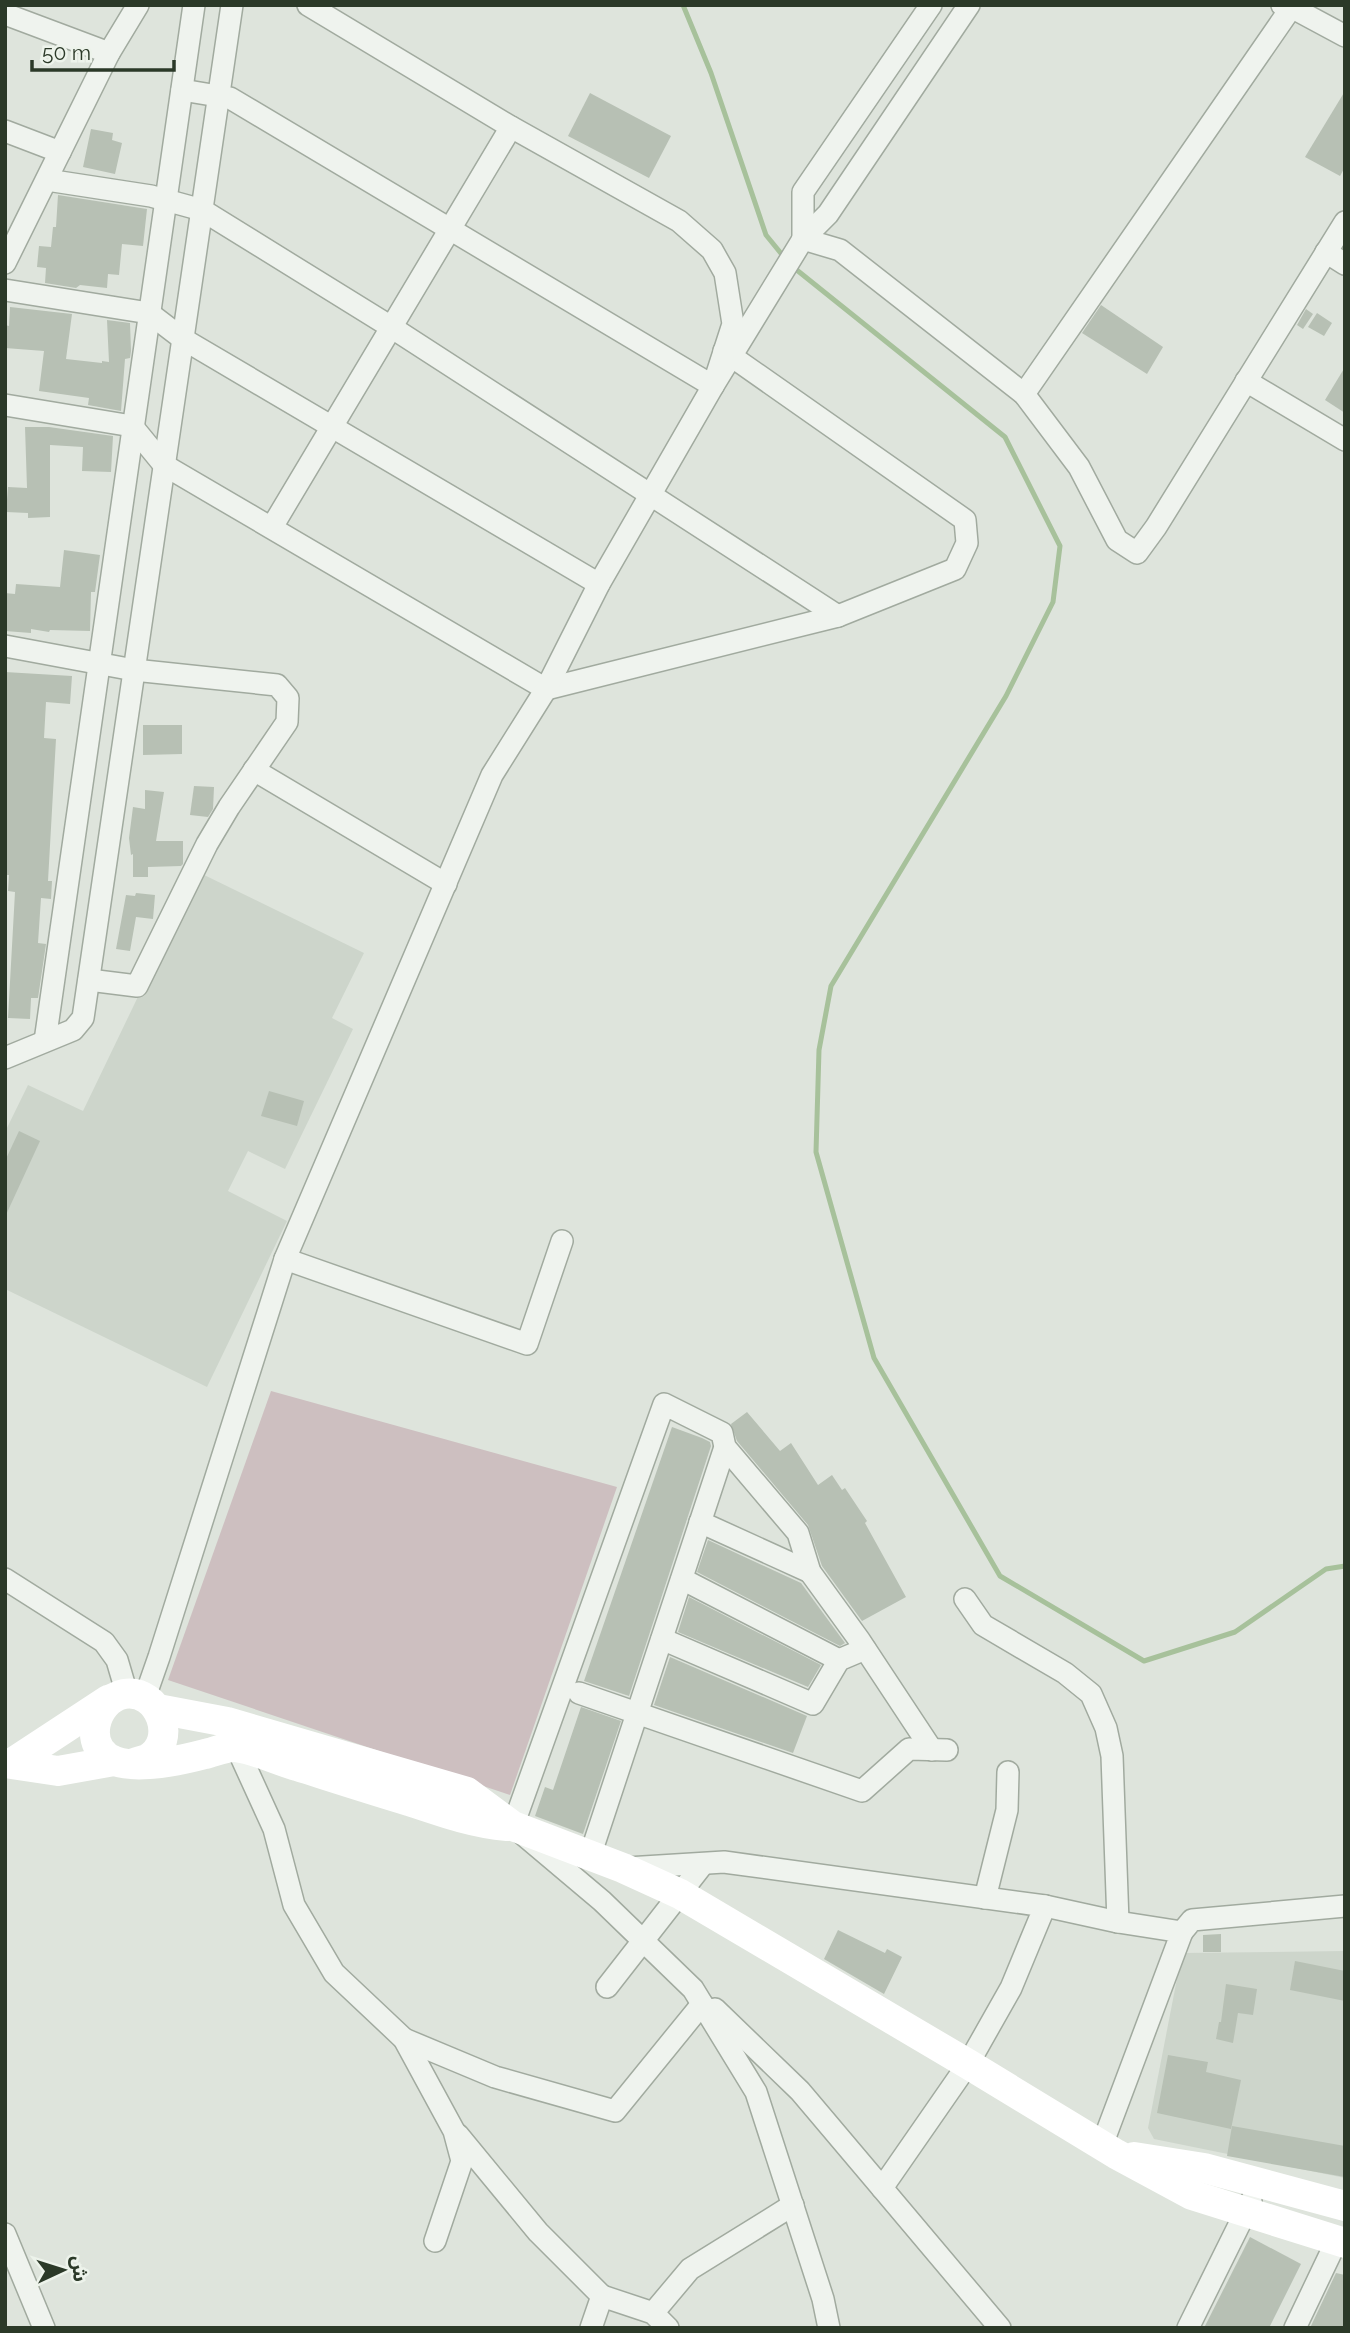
<svg xmlns="http://www.w3.org/2000/svg" width="1350" height="2333" viewBox="0 0 1350 2333" font-family="Raleway,'Noto Sans Arabic',sans-serif">
	<rect width="100%" height="100%" fill="#dee4dc"/>
	<g fill="#cdd5cb">
		<path d="M198,872L364,953L332,1018L353,1029L285,1169L248,1151L228,1191L287,1221L207,1387L5,1289V1132L28,1085L83,1111Z"/>
		<path d="M1345,1951V2178L1154,2139L1148,2128L1182,1953Z"/>
	</g>
	<path fill="#cdbfc0" d="M271,1391L617,1487L510,1795L168,1680Z"/>
	<g fill="none" stroke-linecap="round" stroke-linejoin="round">
		<g stroke="#a7c19b" stroke-width="5">
			<path d="M683,5L711,73L766,235L784,257"/>
			<path d="M793,267L1005,437L1060,546L1053,602L1006,696L831,986L819,1050L816,1152L874,1358L1000,1576L1144,1661L1235,1632L1326,1569L1345,1566"/>
		</g>
	</g>
	<g fill="#b7c0b4">
		<path d="M1345,91V167L1340,176L1305,157Z"/>
		<path d="M590,93L671,136L649,178L568,136Z"/>
		<path d="M91,129L113,133L112,140L122,143L115,174L83,167Z"/>
		<path d="M58,195L147,209L143,246L122,244L119,275L108,274L107,288L80,285L76,288L45,283L46,268L37,267L39,246L51,247L53,227H56Z"/>
		<path d="M1101,305L1163,347L1147,374L1082,333Z"/>
		<path d="M10,307L72,314L66,359L102,363V361L109,362L107,320L130,323L131,351L130,358L125,359L121,411L88,405L89,398L39,391L44,351L5,348V325L9,326Z"/>
		<path d="M1306,309L1313,314L1303,329L1297,325Z"/>
		<path d="M1317,313L1332,323L1324,336L1308,327Z"/>
		<path d="M1345,367V413L1325,400Z"/>
		<path d="M25,427H49L113,436L111,472L82,471L83,447L50,445V517L28,518V513L6,512L8,487L27,488Z"/>
		<path d="M64,550L100,555L95,592H91L90,631L50,630L49,632L31,629V633L5,631V593L15,594L16,584L60,587Z"/>
		<path d="M5,672L72,676L70,704L46,702L44,738L56,739L48,881H52L51,899L41,898L38,943L46,944L38,998H31L30,1019L8,1018L15,892L8,891L9,875H5Z"/>
		<path d="M143,725H182V754L143,755Z"/>
		<path d="M194,786L214,787L213,809L208,817L190,815Z"/>
		<path d="M145,790L164,792L156,841H183V864L181,866L148,867V877H133V854L131,855L129,838L133,807L145,809Z"/>
		<path d="M136,893L155,895L153,919L136,917L130,951L116,949L126,895L135,896Z"/>
		<path d="M269,1091L304,1101L297,1126L261,1116Z"/>
		<path d="M19,1131L40,1141L5,1217V1161Z"/>
		<path d="M747,1412L780,1451L791,1443L818,1485L832,1475L842,1490L845,1488L867,1521L865,1523L906,1597L862,1621L822,1566L808,1525L737,1441L731,1424Z"/>
		<path d="M672,1427L702,1438L710,1442L711,1446L629,1696L584,1681Z"/>
		<path d="M708,1540L801,1583L845,1643L840,1646L697,1572Z"/>
		<path d="M689,1597L821,1665L808,1687L678,1632Z"/>
		<path d="M670,1657L807,1716L793,1753L654,1705Z"/>
		<path d="M581,1707L621,1721L583,1834L535,1816L545,1787L553,1790Z"/>
		<path d="M838,1930L885,1953L887,1949L902,1957L884,1994L824,1959Z"/>
		<path d="M1221,1934V1952H1203V1935Z"/>
		<path d="M1295,1961L1345,1971V2001L1290,1990Z"/>
		<path d="M1226,1984L1257,1989L1253,2015L1238,2013L1233,2043L1216,2039L1219,2022H1221Z"/>
		<path d="M1168,2055L1208,2062L1206,2072L1241,2080L1231,2129L1157,2113Z"/>
		<path d="M1232,2126L1345,2146V2177L1227,2156Z"/>
		<path d="M1250,2237L1301,2264L1269,2328H1204Z"/>
		<path d="M1336,2273L1345,2275V2328H1310Z"/>
	</g>
	<g fill="none" stroke-linecap="round" stroke-linejoin="round">
		<g stroke="#a1aa9f" stroke-width="24">
			<g id="minor">
				<path d="M1282,5L1291,7L1345,36"/>
				<path d="M5,14L109,53"/>
				<path d="M182,90L230,98L713,386L803,239L828,214L969,5"/>
				<path d="M5,131L60,152"/>
				<path d="M47,180L151,196L202,210L391,327L838,616"/>
				<path d="M803,239L840,250L1024,394L1079,467L1117,540L1137,553L1156,527L1345,222"/>
				<path d="M803,239V192L931,5"/>
				<path d="M1326,252L1345,264"/>
				<path d="M5,263L109,53L138,5"/>
				<path d="M5,290L149,313L183,339L599,584"/>
				<path d="M1246,381L1345,440"/>
				<path d="M1024,394L1293,5"/>
				<path d="M5,405L132,426L164,465L546,689L838,616L955,569L967,543L965,520L724,351"/>
				<path d="M272,527L511,127"/>
				<path d="M5,646L134,670L277,685L288,698L287,722L229,807L207,844L137,986L89,980"/>
				<path d="M254,770L446,884"/>
				<path d="M45,1041L194,5"/>
				<path d="M5,1058L73,1030L83,1018L232,5"/>
				<path d="M285,1259L527,1344L562,1241"/>
				<path d="M700,1522L810,1572"/>
				<path d="M5,1579L104,1642L117,1660L127,1694"/>
				<path d="M682,1579L839,1660"/>
				<path d="M965,1599L983,1625L1065,1673L1091,1694L1106,1728L1112,1756L1118,1922"/>
				<path d="M662,1639L813,1704L839,1660L865,1649"/>
				<path d="M579,1693L862,1791L909,1749L947,1750"/>
				<path d="M145,1697L159,1657L285,1259L492,775L546,689L599,584L713,386L733,324L725,273L712,250L679,221L511,127L308,5"/>
				<path d="M232,1737L274,1829L294,1905L334,1973L404,2039L454,2131L462,2161L435,2241"/>
				<path d="M590,1856L725,1447"/>
				<path d="M627,1868L724,1862L1045,1906L1011,1988L968,2064L882,2188L800,2091L715,2009"/>
				<path d="M985,1898L1007,1810L1008,1772"/>
				<path d="M1045,1906L1118,1922L1182,1932L1102,2145"/>
				<path d="M1182,1932L1192,1920L1345,1906"/>
				<path d="M607,1987L703,1864"/>
				<path d="M404,2039L495,2077L615,2111L702,2004"/>
				<path d="M458,2135L538,2232L602,2296L591,2328"/>
				<path d="M882,2188L1000,2328"/>
				<path d="M5,2234L44,2328"/>
				<path d="M602,2296L653,2313L668,2328"/>
				<path d="M653,2313L690,2269L793,2205"/>
				<path d="M829,2328L823,2299L756,2092L693,1989L602,1901L513,1826L664,1404L722,1433L725,1447L798,1533L810,1572L860,1641L932,1750"/>
				<path d="M1188,2328L1251,2201"/>
				<path d="M1295,2328L1337,2240"/>
			</g>
		</g>
		<use href="#minor" stroke="#eff3ee" stroke-width="21"/>
		<g stroke="#fff" stroke-width="30">
			<path d="M158,1709L227,1722L467,1792L513,1826L623,1868L680,1894L968,2064L1116,2154L1192,2195L1345,2243"/>
			<path d="M5,1763L58,1771L114,1761"/>
			<path d="M12,1763L108,1700"/>
			<path d="M132,1764C136,1762 142,1761 147,1759C179,1742 160,1688 124,1694C93,1700 82,1749 115,1761C139,1770 182,1760 205,1754C214,1752 227,1746 236,1747C254,1749 279,1761 297,1766C335,1778 372,1790 409,1801C442,1812 473,1823 507,1826"/>
			<path d="M1134,2157L1204,2168L1345,2206"/>
		</g>
	</g>
	<rect width="1350" height="2333" fill="none" stroke="#2b3928" stroke-width="14"/>
	<g transform="translate(63 2270) rotate(86)" stroke="#edf3eb" stroke-width="5" paint-order="stroke">
	<path d="M0-5L12 26L0 18L-12 26Z" fill="#2b3928"/>
	<text y="-10" font-size="19" font-weight="bold" text-anchor="middle" fill="#2b3928">ش</text>
	</g>
	<path d="M32 60v10h142v-10" fill="none" stroke="#2b3928" stroke-width="3.5"/>
	<text x="42" y="60" font-size="21" fill="#2b3928" stroke="#edf3eb" stroke-width="5" paint-order="stroke">50 m</text>
</svg>
